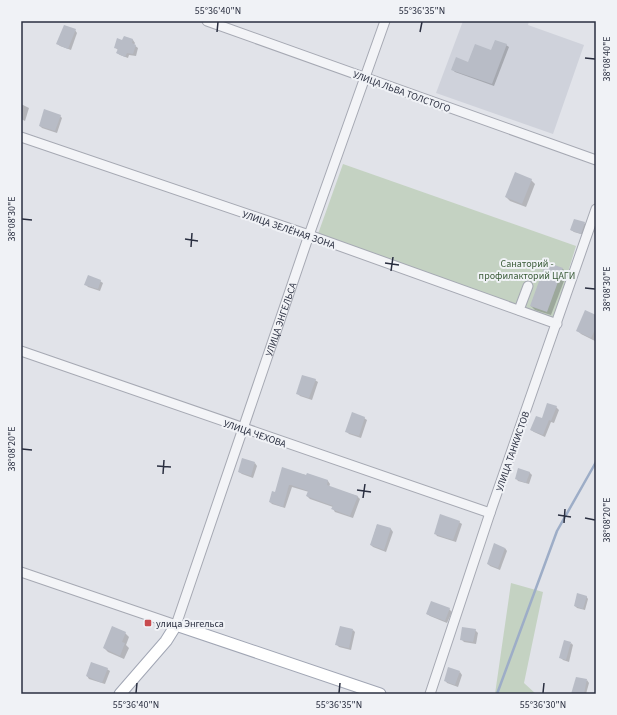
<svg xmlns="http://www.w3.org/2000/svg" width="617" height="715" viewBox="0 0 617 715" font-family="'Source Sans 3',sans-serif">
	<rect width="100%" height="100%" fill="#e1e3e9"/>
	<path fill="#cfd2db" d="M463,21H529L528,25L584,45L553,134L436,93Z"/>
	<g fill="#c4d2c2">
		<path d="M343,164L576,246L554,318L318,234Z"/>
		<path d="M511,583L543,592L524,683L536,694H495Z"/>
	</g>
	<g fill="#0003">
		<path d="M75,30L77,33L71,50L60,46L58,44Z"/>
		<path d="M124,37L133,40L135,43L134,45L138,48L136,56L129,55L128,58L120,55L117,53L118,50L115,47L123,41Z"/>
		<path d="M506,45L509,47L494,86L455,72L453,70Z"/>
		<path d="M21,104L29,108L25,121L21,119Z"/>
		<path d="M60,116L62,118L57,133L42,128L40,126Z"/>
		<path d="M531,180L535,184L526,207L510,201L506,197Z"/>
		<path d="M584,223L587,226L584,235L574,232L571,230Z"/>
		<path d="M547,263L563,269L567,273L551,315L535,310L531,306Z"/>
		<path d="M100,281L103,283L100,291L88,287L85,284Z"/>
		<path d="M596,316V340L595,341L581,334L577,330Z"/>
		<path d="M315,380L318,382L312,400L300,396L297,393Z"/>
		<path d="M556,407L559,410L554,423L551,422L545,437L534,432L531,430Z"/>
		<path d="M364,418L367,420L361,438L349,434L346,431Z"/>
		<path d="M255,463L257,466L253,478L242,474L239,472Z"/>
		<path d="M283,469L328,481L330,484L329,487L357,496L360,499L353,518L335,512L333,509V507L310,499L307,496L309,492L292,487L285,508L272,504L270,502L276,493Z"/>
		<path d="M529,472L532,475L529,484L518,481L516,478Z"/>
		<path d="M459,522L462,524L456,542L437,536L435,533Z"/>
		<path d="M377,525L391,529L393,532L386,552L373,547L371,545Z"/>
		<path d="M505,548L507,551L500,570L490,566L488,564Z"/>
		<path d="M586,596L588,599L585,610L577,608L575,606Z"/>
		<path d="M449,609L452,612L447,623L430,616L427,614Z"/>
		<path d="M353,630L355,632L351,650L339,647L336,644Z"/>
		<path d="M475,630L478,633L476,644L464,642L461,639Z"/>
		<path d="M125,633L129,637L126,645L129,648L124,659L108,652L104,648Z"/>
		<path d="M571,643L573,645L569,662L563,660L560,657Z"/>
		<path d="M107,669L110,671L105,684L89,679L87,676Z"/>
		<path d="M460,672L462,675L458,687L447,683L445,680Z"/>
		<path d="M587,680L589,683L586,694H572Z"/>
	</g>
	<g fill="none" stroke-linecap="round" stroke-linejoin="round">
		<path stroke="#9dadc7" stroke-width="2.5" d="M497,694L557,531L596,462"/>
	</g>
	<g fill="#b8bcc6">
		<path d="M64,25L76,29L68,49L56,44Z"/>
		<path d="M124,36L133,39L132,43L136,45L133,54L127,53L125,57L116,53L118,49L114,48L117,38L122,40Z"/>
		<path d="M495,40L507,44L492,84L451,70L456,57L468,62L475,44L491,50Z"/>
		<path d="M44,109L61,115L55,131L39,126Z"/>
		<path d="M515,172L532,179L522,204L505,197Z"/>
		<path d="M574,219L585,222L581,234L570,230Z"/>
		<path d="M546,262L563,268L547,312L530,306Z"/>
		<path d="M88,275L101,280L98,289L84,285Z"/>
		<path d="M585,310L596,315V328L591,338L576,331Z"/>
		<path d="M302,375L316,379L309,398L296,394Z"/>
		<path d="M547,403L557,406L551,421L549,420L543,435L530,430L536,416L542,418Z"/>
		<path d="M352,412L365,417L359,436L345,432Z"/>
		<path d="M242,458L255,462L251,476L238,472Z"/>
		<path d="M282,467L306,475L307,473L328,480L327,485L358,496L350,516L331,509L333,506L306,496L308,491L291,485H289L283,507L269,502L272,491L275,492Z"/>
		<path d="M518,468L530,472L526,483L515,479Z"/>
		<path d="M440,514L460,521L453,540L434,534Z"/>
		<path d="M377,524L391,528L384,550L370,545Z"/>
		<path d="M494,543L505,548L498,568L487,564Z"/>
		<path d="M577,593L587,596L583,609L574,606Z"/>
		<path d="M431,601L450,608L445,621L426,614Z"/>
		<path d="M112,626L126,632L122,642L125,643L120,656L103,648Z"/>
		<path d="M340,626L353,629L349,648L335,645Z"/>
		<path d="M462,627L476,629L473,642L460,640Z"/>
		<path d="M564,640L571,642L566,660L559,658Z"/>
		<path d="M91,662L108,668L102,683L86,676Z"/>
		<path d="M448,667L460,671L455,685L444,681Z"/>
		<path d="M576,677L587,679L584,694H571Z"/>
	</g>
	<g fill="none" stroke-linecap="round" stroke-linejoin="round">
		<g stroke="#a6a9b3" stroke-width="11">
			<g id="minor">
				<path d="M207,21L596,160"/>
				<path d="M21,137L309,235L557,324"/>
				<path d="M519,310L528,286"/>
				<path d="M21,351L490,513"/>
				<path id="s1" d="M21,572L176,625L309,235L385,21"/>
				<path d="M430,694L490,513L596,209"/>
			</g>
		</g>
		<g stroke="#a1a6b4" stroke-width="13">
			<path id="major" d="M120,694L166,641L176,625L380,694"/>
		</g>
		<use href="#minor" stroke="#f3f4f7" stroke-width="9"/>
		<use href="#major" stroke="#fff" stroke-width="11"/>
	</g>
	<path fill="none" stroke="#2a2f40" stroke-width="1.5" d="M217,32L218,22M420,32L422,22M585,58L595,59M22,219L32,220M185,239L198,241M191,247L192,233M385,263L399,265M391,271L393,257M585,288L595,289M22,449L32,450M157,466L171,467M163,474L164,460M357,490L371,492M363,498L365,484M558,515L571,517M585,518L595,520M564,523L565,509M136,693L137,683M339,693L340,683M543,693L544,683"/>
	<rect fill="#c84b4f" stroke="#f0f2f6" stroke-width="1.5" x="144" y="619" width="8" height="8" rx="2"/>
	<g text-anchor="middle" stroke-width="4" stroke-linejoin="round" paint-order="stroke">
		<g font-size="10" fill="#2a2f40" stroke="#f0f2f6">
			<text transform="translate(402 91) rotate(20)" y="4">УЛИЦА ЛЬВА ТОЛСТОГО</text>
			<text transform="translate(289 229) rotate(19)" y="4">УЛИЦА ЗЕЛЁНАЯ ЗОНА</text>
			<text dy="4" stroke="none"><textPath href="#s1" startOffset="487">УЛИЦА ЭНГЕЛЬСА</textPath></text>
			<text transform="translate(255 433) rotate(19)" y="4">УЛИЦА ЧЕХОВА</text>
			<text transform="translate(512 451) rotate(-71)" y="4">УЛИЦА ТАНКИСТОВ</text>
		</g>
		<g font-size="10" fill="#3a5b38" stroke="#f0f2f6">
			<text x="527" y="267">Санаторий -<tspan x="527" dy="12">профилакторий ЦАГИ</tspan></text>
		</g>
		<g font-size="10" fill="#2a2f40" stroke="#f0f2f6" text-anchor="start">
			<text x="156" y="627">улица Энгельса</text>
		</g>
	</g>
	<rect width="617" height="715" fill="none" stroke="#f0f2f6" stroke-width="44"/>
	<rect x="22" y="22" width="573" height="671" fill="none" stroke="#2a2f40" stroke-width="1.5"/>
	<g font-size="10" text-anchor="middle" fill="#2a2f40">
		<text x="218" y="14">55°36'40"N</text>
		<text x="422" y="14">55°36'35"N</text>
		<text transform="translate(606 59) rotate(-90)" y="4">38°08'40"E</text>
		<text transform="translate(11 219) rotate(-90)" y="4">38°08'30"E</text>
		<text transform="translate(606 289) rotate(-90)" y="4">38°08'30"E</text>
		<text transform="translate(11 449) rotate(-90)" y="4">38°08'20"E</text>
		<text transform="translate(606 520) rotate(-90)" y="4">38°08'20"E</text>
		<text x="136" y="708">55°36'40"N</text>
		<text x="339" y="708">55°36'35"N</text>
		<text x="543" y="708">55°36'30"N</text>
	</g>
</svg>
